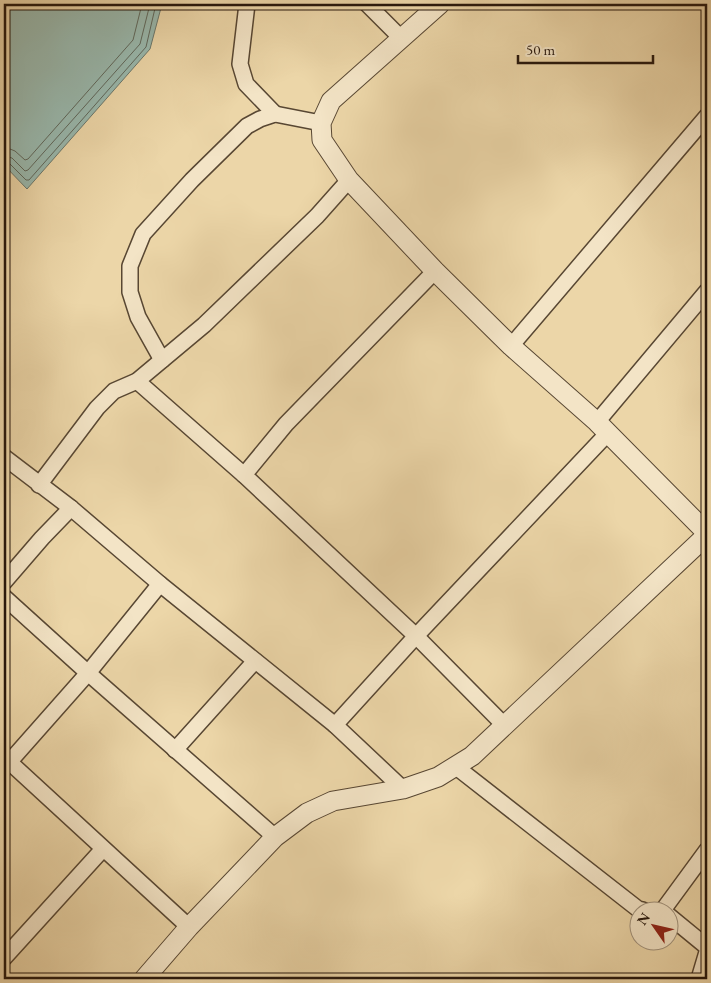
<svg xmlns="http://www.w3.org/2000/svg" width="711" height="983" viewBox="0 0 711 983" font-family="'EB Garamond',serif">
	<rect width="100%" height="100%" fill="#ecd6a8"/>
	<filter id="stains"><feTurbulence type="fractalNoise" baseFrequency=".004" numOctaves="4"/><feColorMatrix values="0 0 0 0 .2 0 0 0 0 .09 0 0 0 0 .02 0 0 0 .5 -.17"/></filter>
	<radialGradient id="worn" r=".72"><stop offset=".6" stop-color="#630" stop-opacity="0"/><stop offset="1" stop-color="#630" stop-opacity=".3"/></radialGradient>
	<path fill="#99b8ad" stroke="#6b786d" d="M4,4H162L150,49L27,189L4,165Z"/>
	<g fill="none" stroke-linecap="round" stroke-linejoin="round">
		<g stroke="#60685c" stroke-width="1">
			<path d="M4,148L10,149L15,151L25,160L28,159L133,40L142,4"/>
			<path d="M4,156L12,158L25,171L28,170L140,44L150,4"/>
			<path d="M4,162L9,163L26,180H29L146,47L156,4"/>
		</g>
		<g stroke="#584733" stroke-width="18">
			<g id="minor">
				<path d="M247,4L240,64L246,84L275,114"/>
				<path d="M367,4L401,38"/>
				<path d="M511,346L707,116"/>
				<path d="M162,360L138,317L130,292V266L143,234L192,180L247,126L260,119L275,114L321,123"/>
				<path d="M137,381L244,475L416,636L504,725"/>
				<path d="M597,422L707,291"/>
				<path d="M4,457L71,508L160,584L335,725L403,789"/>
				<path d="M244,475L286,424L435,271"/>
				<path d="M39,485L97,408L114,391L137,381L204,325L317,216L349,180"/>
				<path d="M4,582L42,538L71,508"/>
				<path d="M4,597L88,673L275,837"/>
				<path d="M335,725L416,636L608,433"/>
				<path d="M175,750L255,661"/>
				<path d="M4,757L189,927"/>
				<path d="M455,766L638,909L643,910"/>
				<path d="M4,768L88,673L160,584"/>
				<path d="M663,910L707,850"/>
				<path d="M668,915L707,947"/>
				<path d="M4,958L103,849"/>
				<path d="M699,979L707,952"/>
			</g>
		</g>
		<g stroke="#584733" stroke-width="21">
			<g id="tertiary">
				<path d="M440,4L331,101L321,123L322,140L349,180L435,271L511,346L597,422L707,533"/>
				<path d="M144,979L189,927L275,837L307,813L333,801L403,789L438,777L472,756L707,535"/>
			</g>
		</g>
		<use href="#minor" stroke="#f3e4c6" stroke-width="15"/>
		<use href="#tertiary" stroke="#f3e4c6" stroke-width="19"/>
	</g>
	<rect width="711" height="983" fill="none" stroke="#ecd6a8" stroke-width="20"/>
	<rect x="5" y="5" width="701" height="973" fill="none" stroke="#27170c" stroke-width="2.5"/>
	<rect x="10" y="10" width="691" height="963" fill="none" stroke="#27170c"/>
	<g transform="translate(654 926) rotate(304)"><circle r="24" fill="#f3e4c6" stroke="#a1927c"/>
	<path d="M0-4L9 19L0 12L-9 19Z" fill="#8f2418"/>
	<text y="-8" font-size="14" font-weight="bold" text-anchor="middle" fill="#27170c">N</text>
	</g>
	<path d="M518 55v8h135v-8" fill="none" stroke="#27170c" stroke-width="2.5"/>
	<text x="526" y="55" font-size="15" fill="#27170c" stroke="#f3e4c6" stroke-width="4" paint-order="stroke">50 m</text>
	<rect width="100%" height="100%" filter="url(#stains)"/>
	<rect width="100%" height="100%" fill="url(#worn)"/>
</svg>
